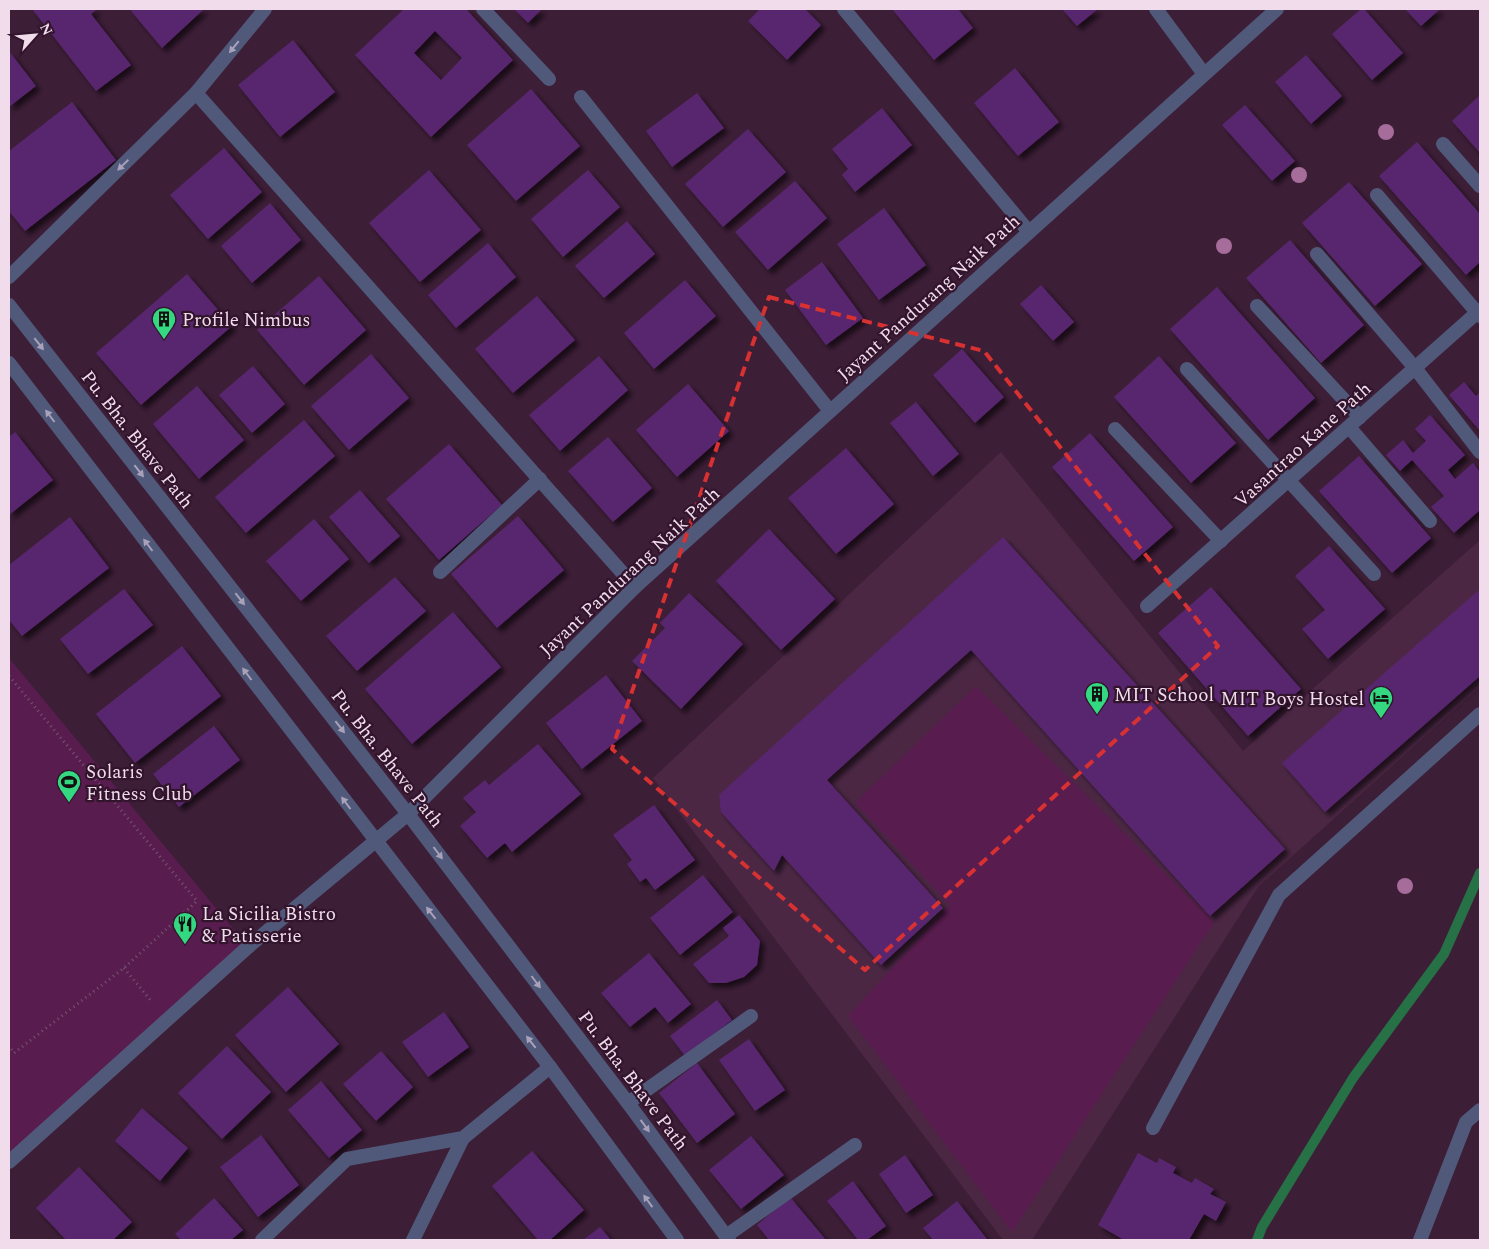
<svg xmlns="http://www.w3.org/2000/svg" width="1489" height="1249" viewBox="0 0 1489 1249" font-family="Spectral,serif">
	<defs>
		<filter id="shadow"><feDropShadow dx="4.5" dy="4.5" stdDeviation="2.5" flood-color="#0009"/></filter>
	</defs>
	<rect width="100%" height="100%" fill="#3d1e37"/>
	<path fill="#4b2744" d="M1001,452L1243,751L1480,540V687L1258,887L1032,1240H1003L653,778Z"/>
	<g fill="#591c4f">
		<path d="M9,658L248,947L9,1162Z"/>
		<path d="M976,686L1214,922L1012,1232L848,1016L950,905L855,803Z"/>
	</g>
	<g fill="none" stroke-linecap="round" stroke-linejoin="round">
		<path stroke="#267146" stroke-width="10" d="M1257,1240L1262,1227L1353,1078L1444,954L1480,873"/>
	</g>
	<g fill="#58266e" fill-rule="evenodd" filter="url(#shadow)">
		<path d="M32,9H97L91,14L131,65L96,91Z"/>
		<path d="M134,9H204L162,48L131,11Z"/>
		<path d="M404,9H466L513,60L431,137L355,55ZM435,31L462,58L441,80L414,53Z"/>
		<path d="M514,9H542L528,23Z"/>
		<path d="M760,9H805L821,25L787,60L748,21Z"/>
		<path d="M892,9H958L973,28L934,60Z"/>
		<path d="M1062,9H1098L1077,26Z"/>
		<path d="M1361,9H1364L1403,53L1372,80L1332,34Z"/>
		<path d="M1405,9H1440L1421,26Z"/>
		<path d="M293,40L335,92L280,137L238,85Z"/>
		<path d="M9,51L36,86L9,107Z"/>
		<path d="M1306,55L1342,96L1311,124L1275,82Z"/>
		<path d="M1015,68L1059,122L1018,156L974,103Z"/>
		<path d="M531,89L580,146L516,201L467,145Z"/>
		<path d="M697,93L724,128L672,167L646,131Z"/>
		<path d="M1480,95V153L1452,121Z"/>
		<path d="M72,102L116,160L25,231L9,211V151Z"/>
		<path d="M1245,105L1295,161L1272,181L1222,125Z"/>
		<path d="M882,108L912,145L855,192L842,175L848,169L832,149Z"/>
		<path d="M748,129L786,172L723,227L685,184Z"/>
		<path d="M1417,142L1480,214V262L1466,275L1379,176Z"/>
		<path d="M224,148L262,192L208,239L170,195Z"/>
		<path d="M429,170L481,230L420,282L369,223Z"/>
		<path d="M588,170L620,207L563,257L531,219Z"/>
		<path d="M795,181L827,218L768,270L735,232Z"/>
		<path d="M1349,182L1422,264L1375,306L1302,223Z"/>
		<path d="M270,203L301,240L252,283L221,246Z"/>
		<path d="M884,208L926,265L879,300L837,244Z"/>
		<path d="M627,221L655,254L604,298L575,266Z"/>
		<path d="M1290,240L1364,325L1321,363L1246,278Z"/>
		<path d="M488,243L516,277L456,328L428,295Z"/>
		<path d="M822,262L863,318L826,345L785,290Z"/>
		<path d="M187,274L232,326L141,405L96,353Z"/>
		<path d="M319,276L366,330L304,385L257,330Z"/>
		<path d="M685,280L716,316L654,369L624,333Z"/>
		<path d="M1041,285L1074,322L1053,341L1020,304Z"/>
		<path d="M1217,287L1315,398L1268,440L1170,329Z"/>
		<path d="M537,296L575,340L513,393L475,349Z"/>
		<path d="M962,349L1004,397L975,423L933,375Z"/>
		<path d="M371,354L409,398L349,450L311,406Z"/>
		<path d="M599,356L628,390L560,451L529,415Z"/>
		<path d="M1159,356L1236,443L1191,483L1114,397Z"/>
		<path d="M253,366L285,404L252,433L219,395Z"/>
		<path d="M1464,382L1476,396L1480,392V431L1449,395Z"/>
		<path d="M688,384L729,431L677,477L636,430Z"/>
		<path d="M197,386L244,440L199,479L153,424Z"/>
		<path d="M916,402L959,454L933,476L890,423Z"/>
		<path d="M1430,415L1465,455L1448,470L1455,479L1473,463L1480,472V510L1454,533L1431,507L1444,496L1412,460L1400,471L1386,455L1403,440L1413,453L1426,441L1415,429Z"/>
		<path d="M304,420L335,456L246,533L215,497Z"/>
		<path d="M15,432L53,480L9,515V437Z"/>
		<path d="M1090,433L1173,527L1134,561L1052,467Z"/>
		<path d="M608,437L652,488L613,522L568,471Z"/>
		<path d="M449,444L502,505L439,560L386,499Z"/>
		<path d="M846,448L894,504L836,554L788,498Z"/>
		<path d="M1359,456L1431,538L1392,573L1319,491Z"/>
		<path d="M360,490L400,536L369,563L329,517Z"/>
		<path d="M518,516L564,570L497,628L451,574Z"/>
		<path d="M70,517L109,568L22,636L9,620V565Z"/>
		<path d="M314,519L349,559L301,601L266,561Z"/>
		<path d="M769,529L835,599L781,650L716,581Z"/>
		<path d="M1003,537L1285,849L1210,916L971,650L827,780L943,908L881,965L782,855L774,871L721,812L719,795Z"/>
		<path d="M1329,546L1385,609L1328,659L1302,629L1325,610L1295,576Z"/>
		<path d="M395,577L426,611L357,671L326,636Z"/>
		<path d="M1211,587L1301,689L1248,736L1158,633Z"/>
		<path d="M124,589L153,625L88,674L60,639Z"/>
		<path d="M1480,589V676L1325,812L1282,763Z"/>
		<path d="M689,593L743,644L681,709L632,661L665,628L660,623Z"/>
		<path d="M453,612L501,667L412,744L365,689Z"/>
		<path d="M182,646L221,696L135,763L96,714Z"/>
		<path d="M606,675L642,721L582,769L546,723Z"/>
		<path d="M214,726L240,760L179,807L153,774Z"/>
		<path d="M538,744L581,794L512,852L505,843L487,858L460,826L476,812L463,798L485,780L489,785Z"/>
		<path d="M654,805L695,860L655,890L646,878L640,882L627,864L632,860L613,835Z"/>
		<path d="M703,875L733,912L680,955L650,918Z"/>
		<path d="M739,915L760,941L757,965L744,977L726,983H709L693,964L729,936L723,928Z"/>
		<path d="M649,953L691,1004L668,1023L655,1007L630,1027L601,993Z"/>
		<path d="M288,987L339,1044L286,1092L235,1035Z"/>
		<path d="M717,1000L732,1020L685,1056L670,1036Z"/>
		<path d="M444,1012L469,1047L428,1077L402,1042Z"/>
		<path d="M749,1039L785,1090L755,1111L719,1060Z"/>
		<path d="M227,1046L271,1092L222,1139L178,1093Z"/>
		<path d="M381,1051L413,1087L376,1121L343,1084Z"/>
		<path d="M697,1063L735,1114L697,1143L659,1093Z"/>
		<path d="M321,1081L362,1130L329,1158L288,1110Z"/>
		<path d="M142,1108L188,1148L160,1181L115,1141Z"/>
		<path d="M261,1135L299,1185L258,1217L220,1167Z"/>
		<path d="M751,1136L784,1175L741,1209L709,1170Z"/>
		<path d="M532,1151L584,1210L550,1240H538L492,1186Z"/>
		<path d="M1138,1153L1157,1163L1159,1158L1176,1167L1173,1173L1192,1183L1195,1178L1214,1189L1210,1194L1226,1202L1216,1221L1204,1214L1189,1240H1124L1098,1225Z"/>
		<path d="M905,1155L933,1195L906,1213L879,1174Z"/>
		<path d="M79,1167L132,1222L113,1240H66L36,1208Z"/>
		<path d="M853,1181L886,1226L867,1240H858L827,1201Z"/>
		<path d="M790,1197L826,1240H769L757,1225Z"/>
		<path d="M214,1198L243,1230L231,1240H181L175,1234Z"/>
		<path d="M957,1201L987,1239L986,1240H933L923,1228Z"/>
		<path d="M600,1227L611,1240H583Z"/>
	</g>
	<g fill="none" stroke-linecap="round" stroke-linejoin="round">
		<g stroke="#74596f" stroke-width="3" stroke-dasharray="1 4" stroke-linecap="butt">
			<path d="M9,676L197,901L124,968L14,1053L9,1046"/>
			<path d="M124,968L152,1002"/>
		</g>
		<g stroke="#51597b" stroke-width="14">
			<path d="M483,9L549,79"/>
			<path d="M1443,144L1480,186"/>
			<path d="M1377,195L1480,316"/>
			<path d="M1317,254L1415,368L1480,452"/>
			<path d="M1257,306L1360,417"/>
			<path d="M1187,369L1374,574"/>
			<path d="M1349,427L1430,521"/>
			<path d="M1115,429L1221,541"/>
			<path d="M628,1103L751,1016"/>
			<path d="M726,1236L855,1145"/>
			<path d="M413,1240L463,1138"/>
		</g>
		<g stroke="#51597b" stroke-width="14">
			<path d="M844,9L1029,232"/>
			<path d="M1156,9L1204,74"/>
			<path d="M196,93L635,587"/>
			<path d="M581,97L830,411"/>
			<path d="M440,572L540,479"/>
			<path d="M1147,606L1480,310"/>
			<path d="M408,814L635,587L1277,9"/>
			<path d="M1153,1128L1279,895L1480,714"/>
			<path d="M262,1240L347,1159L463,1138L550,1067"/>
			<path d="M1420,1240L1466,1122L1480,1110"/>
		</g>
		<g stroke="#51597b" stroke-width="14">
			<path d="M9,277L196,93L265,9"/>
			<path d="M9,305L408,814L628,1103L729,1240"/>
			<path d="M9,363L550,1067L677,1240"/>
			<path d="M9,1162L248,947L408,814"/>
		</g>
	</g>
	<g fill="#a66c9a">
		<circle cx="1386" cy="132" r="8"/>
		<circle cx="1299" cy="175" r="8"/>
		<circle cx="1224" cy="246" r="8"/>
		<circle cx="1405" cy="886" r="8"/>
	</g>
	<defs><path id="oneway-solid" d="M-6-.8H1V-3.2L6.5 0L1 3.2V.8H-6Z" transform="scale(1.25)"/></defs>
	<g fill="#a8a1b9">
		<use href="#oneway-solid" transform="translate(234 47) rotate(129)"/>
		<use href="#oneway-solid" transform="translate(123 165) rotate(136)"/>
		<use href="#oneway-solid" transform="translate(39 344) rotate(52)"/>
		<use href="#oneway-solid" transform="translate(50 416) rotate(-127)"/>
		<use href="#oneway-solid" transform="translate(139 471) rotate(52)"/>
		<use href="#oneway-solid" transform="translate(148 545) rotate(-127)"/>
		<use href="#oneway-solid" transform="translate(240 599) rotate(52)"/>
		<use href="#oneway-solid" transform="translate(247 674) rotate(-127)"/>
		<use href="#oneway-solid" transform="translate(340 727) rotate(52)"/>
		<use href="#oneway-solid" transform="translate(346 803) rotate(-127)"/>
		<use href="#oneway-solid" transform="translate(438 853) rotate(53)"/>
		<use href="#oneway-solid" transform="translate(431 913) rotate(-128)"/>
		<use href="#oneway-solid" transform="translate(536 982) rotate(53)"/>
		<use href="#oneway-solid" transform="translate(531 1042) rotate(-128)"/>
		<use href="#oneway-solid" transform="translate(645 1126) rotate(54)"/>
		<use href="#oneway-solid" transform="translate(648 1201) rotate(-126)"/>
	</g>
	<path fill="none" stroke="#d73132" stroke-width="4" stroke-dasharray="10 6" stroke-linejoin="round" d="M769,297L984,351L1218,646L865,970L612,749Z"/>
	<defs>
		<g id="building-pin" transform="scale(1.25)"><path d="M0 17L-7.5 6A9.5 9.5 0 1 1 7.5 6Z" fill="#34d881" stroke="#32142d"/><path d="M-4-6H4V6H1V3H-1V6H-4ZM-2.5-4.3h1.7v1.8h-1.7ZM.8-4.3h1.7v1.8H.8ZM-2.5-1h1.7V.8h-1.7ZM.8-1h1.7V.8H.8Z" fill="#111"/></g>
		<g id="hotel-pin" transform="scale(1.25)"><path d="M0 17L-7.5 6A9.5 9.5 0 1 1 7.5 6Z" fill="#34d881" stroke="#32142d"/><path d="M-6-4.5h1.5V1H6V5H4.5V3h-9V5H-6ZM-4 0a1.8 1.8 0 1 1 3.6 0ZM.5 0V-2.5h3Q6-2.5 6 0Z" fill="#111"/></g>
		<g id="stadium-pin" transform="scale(1.25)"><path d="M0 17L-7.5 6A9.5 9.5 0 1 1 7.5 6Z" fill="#34d881" stroke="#32142d"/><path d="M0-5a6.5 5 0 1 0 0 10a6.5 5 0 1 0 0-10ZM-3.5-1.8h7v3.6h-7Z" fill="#111"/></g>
		<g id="restaurant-pin" transform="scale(1.25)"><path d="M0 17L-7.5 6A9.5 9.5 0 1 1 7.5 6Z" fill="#34d881" stroke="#32142d"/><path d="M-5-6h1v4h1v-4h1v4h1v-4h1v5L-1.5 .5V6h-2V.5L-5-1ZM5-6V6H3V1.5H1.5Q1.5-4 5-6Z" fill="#111"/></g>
	</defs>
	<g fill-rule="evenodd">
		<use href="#building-pin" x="164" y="319"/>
		<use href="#building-pin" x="1097" y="694"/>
		<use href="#hotel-pin" x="1381" y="698"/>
		<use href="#stadium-pin" x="69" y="782"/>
		<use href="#restaurant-pin" x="185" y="924"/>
	</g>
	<g text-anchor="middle" stroke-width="4.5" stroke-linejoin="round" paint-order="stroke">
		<g font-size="19" fill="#f0dceb" stroke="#32142d">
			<text transform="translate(928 297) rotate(-42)" y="7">Jayant Pandurang Naik Path</text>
			<text transform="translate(138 439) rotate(52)" y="7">Pu. Bha. Bhave Path</text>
			<text transform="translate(1302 444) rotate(-42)" y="7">Vasantrao Kane Path</text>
			<text transform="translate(629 571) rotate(-43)" y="7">Jayant Pandurang Naik Path</text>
			<text transform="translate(388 758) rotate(52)" y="7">Pu. Bha. Bhave Path</text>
			<text transform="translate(634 1080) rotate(53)" y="7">Pu. Bha. Bhave Path</text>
		</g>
		<g font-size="19" fill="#f0dceb" stroke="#32142d" text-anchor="start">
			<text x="182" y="326">Profile Nimbus</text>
			<text x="1114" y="701">MIT School</text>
			<text x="1364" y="705" text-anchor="end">MIT Boys Hostel</text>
			<text x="86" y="778">Solaris<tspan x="86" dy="22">Fitness Club</tspan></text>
			<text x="202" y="920">La Sicilia Bistro<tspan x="202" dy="22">&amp; Patisserie</tspan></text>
		</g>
	</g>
	<rect width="1489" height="1249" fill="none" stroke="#f0dceb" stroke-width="20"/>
	<g transform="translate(35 35) rotate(63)" stroke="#32142d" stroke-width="4" paint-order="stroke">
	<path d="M0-4L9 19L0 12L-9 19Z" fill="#f0dceb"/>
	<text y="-8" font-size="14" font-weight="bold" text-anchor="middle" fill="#f0dceb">N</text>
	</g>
</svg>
